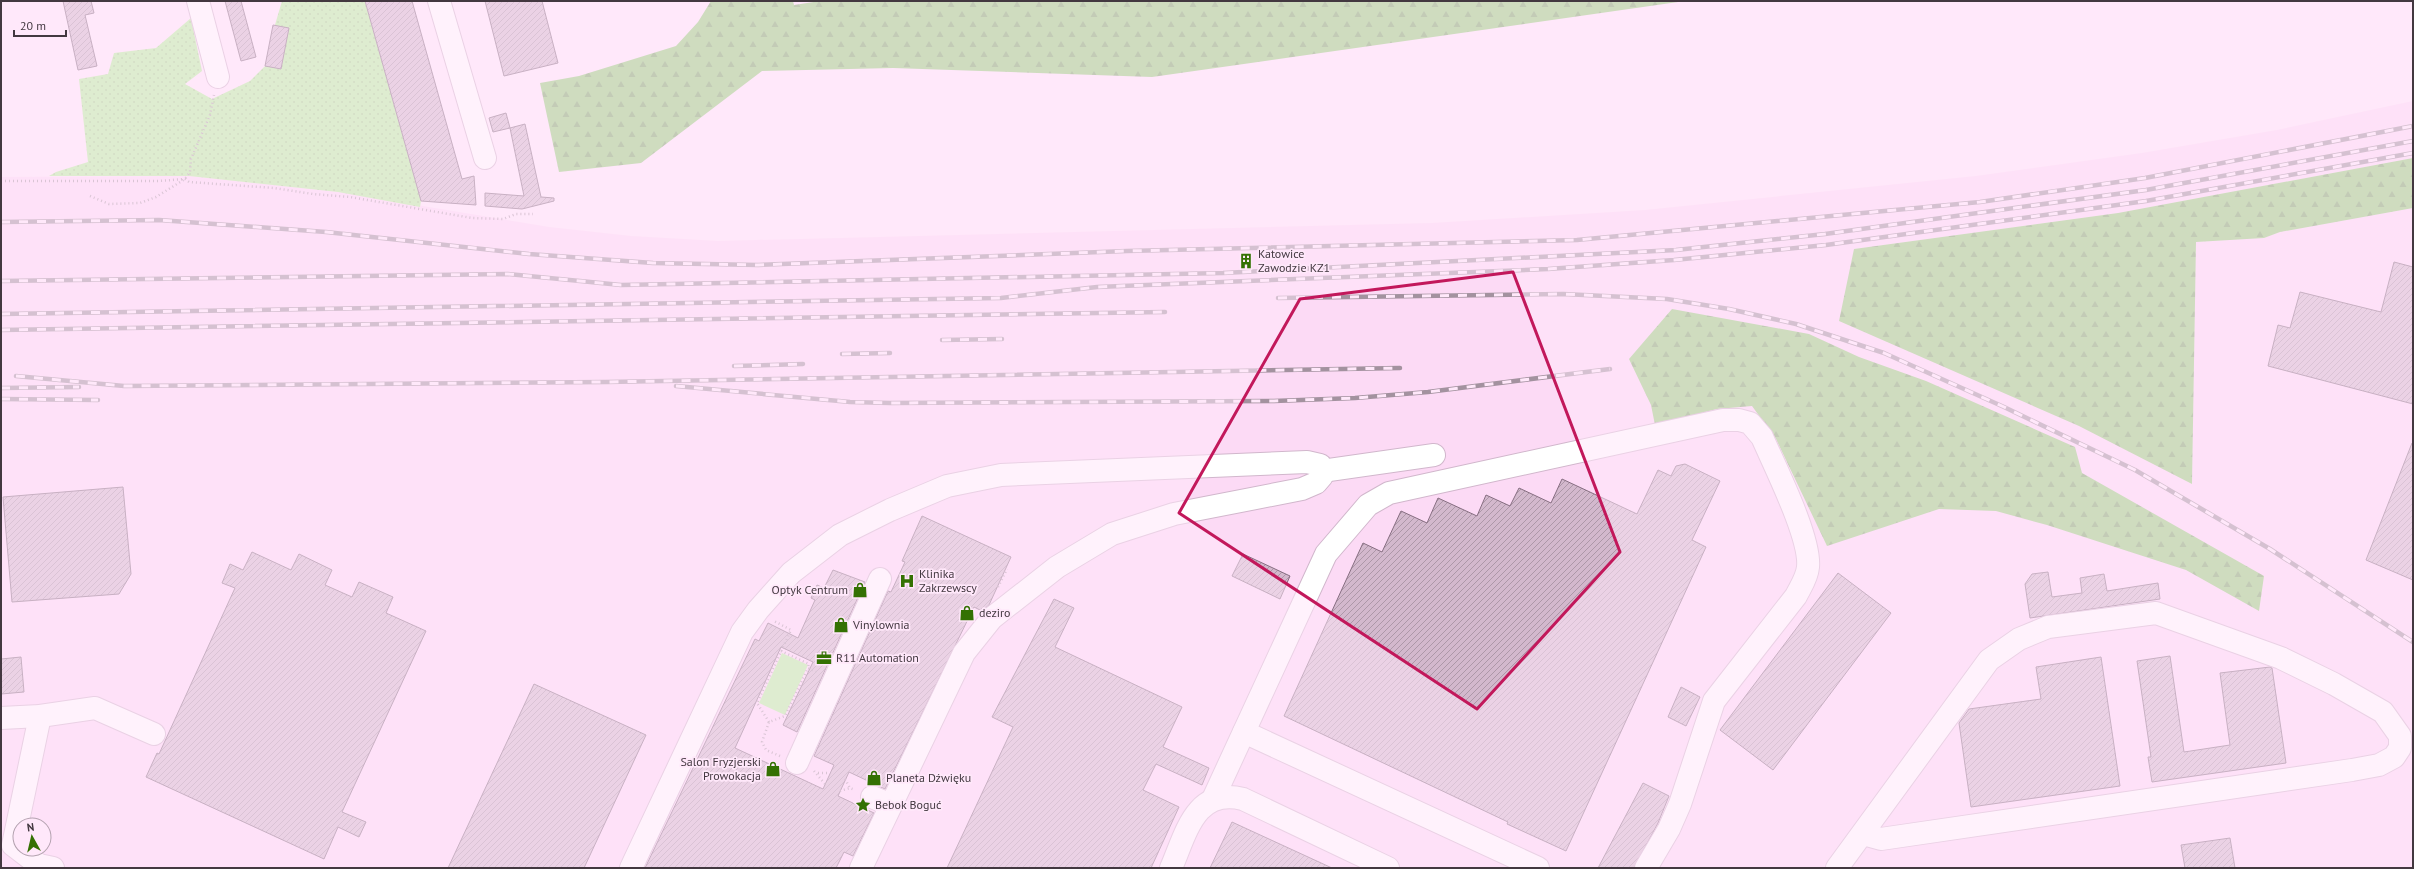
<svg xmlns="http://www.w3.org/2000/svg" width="2414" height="869" viewBox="0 0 2414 869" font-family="'PT Sans',sans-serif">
	<defs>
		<pattern id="grass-dots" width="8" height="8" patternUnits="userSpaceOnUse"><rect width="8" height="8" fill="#b7f29d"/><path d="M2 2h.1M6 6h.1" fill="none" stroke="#9fd088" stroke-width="1.8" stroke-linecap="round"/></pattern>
		<pattern id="forest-firs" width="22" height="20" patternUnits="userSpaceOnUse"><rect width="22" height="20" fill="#94ce79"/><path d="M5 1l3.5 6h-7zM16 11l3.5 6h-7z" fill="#7aa865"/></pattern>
		<pattern id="building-hatch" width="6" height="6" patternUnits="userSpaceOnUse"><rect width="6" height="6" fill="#d3b8cd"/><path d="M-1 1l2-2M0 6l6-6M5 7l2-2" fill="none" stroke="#ad97a8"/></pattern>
	</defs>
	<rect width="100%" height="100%" fill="#ffe8fa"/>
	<path fill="#fcdaf5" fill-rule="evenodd" d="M2413,101V158L2118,213L1854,249L1922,321L2192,484L2196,242L2264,238L2280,232L2413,208V868H1V177L189,176L338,192L549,227L631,236L718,241L1432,223L1645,210L1976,176L2142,153L2277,130ZM20,825H44V849H20Z"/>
	<path fill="url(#grass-dots)" d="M282,1H365L421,201L420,207L338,192L189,176H49L56,172L88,162L79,79L108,74L114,53L156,48L191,18L202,71L185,84L212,99L250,81L268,63L272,35Z"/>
	<g fill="url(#forest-firs)">
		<path d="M711,1H793L794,5L820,1H1685L1152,77L893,68L762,71L641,163L559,172L540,83L579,76L676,46L698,22Z"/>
		<path d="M2413,158V208L2280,232L2264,238L2196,242L2192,484L2079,426L1839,321L1854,249L2118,213Z"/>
		<path d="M1672,309L1809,334L1859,357L1926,381L2075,447L2082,473L2264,576L2259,611L2186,570L2047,525L1996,511L1939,509L1827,546L1776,439L1752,406L1717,409L1655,425L1651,405L1629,359Z"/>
	</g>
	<path fill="#b7f29d" d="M782,653L808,665L785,715L759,703Z"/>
	<g fill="url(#building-hatch)" stroke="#866e81">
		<path d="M63,1H91L94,13L85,15L97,66L78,70Z"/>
		<path d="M225,1H241L256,57L241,61Z"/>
		<path d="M365,1H412L462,179L474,176L476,205L421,201Z"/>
		<path d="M485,1H542L558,63L504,76Z"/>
		<path d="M273,25L289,28L281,69L265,66Z"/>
		<path d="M506,113L510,128L493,132L489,118Z"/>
		<path d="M525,124L541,197L554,198V201L522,209L485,206V193L524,196L510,128Z"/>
		<path d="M2394,262L2413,267V404L2268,366L2278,325L2290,328L2300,292L2381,312Z"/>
		<path d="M2412,443H2413V580L2366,560Z"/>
		<path d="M1685,464L1720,481L1692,540L1706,547L1566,851L1507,824L1508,822L1284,716L1363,543L1382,552L1401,511L1427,523L1438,498L1477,516L1486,495L1510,506L1519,488L1551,503L1562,479L1637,514L1658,470L1671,476L1676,466Z"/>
		<path d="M123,487L131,574L119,594L12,602L3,497Z"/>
		<path d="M922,516L1011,557L989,605L982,611L974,607L885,789L849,772L838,796L874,813L853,856L844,852L836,868H645L755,639L759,641L768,623L798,638L815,600L811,598L817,585L824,588L833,570L865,582L797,732L783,725L813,662L781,647L735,748L823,789L834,765L814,756L888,591L891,592L905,562L902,561Z"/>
		<path d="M252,552L291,570L299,554L332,570L325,585L352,597L359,582L393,597L386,613L426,631L342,812L366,822L359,837L338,827L324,859L146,777L157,753L159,754L235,588L222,583L230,564L243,570Z"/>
		<path d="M1243,554L1290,576L1280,599L1232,576Z"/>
		<path d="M2048,572L2052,597L2082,593L2080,578L2104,574L2107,591L2158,583L2160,599L2030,618L2025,584L2032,574Z"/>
		<path d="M1838,573L1891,613L1773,770L1720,730Z"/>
		<path d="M1054,599L1074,608L1055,647L1182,707L1163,747L1209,768L1202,785L1156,764L1143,790L1179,807L1151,868H947L1013,727L992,717Z"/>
		<path d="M2170,656L2184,752L2230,745L2220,673L2270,667L2272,668L2286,763L2152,782L2148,757H2151L2137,661Z"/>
		<path d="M21,657L24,692L1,694V659Z"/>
		<path d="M2101,657L2120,786L1971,807L1959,723L1969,709L2041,699L2036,667Z"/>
		<path d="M534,684L646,735L584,868H448Z"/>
		<path d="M1681,687L1700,697L1686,726L1668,717Z"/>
		<path d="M1643,783L1669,796L1658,823L1634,868H1598Z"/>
		<path d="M1232,822L1245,828L1332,868H1210Z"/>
		<path d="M2230,838L2235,868H2185L2181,845Z"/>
	</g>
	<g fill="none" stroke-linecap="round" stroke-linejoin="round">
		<g stroke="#d1b7cc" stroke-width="24">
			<g id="minor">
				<path d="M198,1L218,77"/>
				<path d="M439,1L485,158"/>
				<path d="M1322,471L1434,455"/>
				<path d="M40,716L13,845L39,865L53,868"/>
				<path d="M1,718L40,716L95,708L154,734"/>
				<path d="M1244,732L1538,868"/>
				<path d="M797,763L880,579"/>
				<path d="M872,797L891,805"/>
				<path d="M1213,799L1326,554L1368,505L1389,493L1723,420H1739L1750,423L1762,437C1775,467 1811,538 1808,567C1807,578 1801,586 1796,596L1714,701L1680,804L1669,829L1646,868"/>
				<path d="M631,868L742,632L758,610L791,573L840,535L890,510L947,486L1001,475L1307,462L1320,465L1322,476L1316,483L1302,489L1174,514L1112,534L1057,567L992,618L964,653L861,868"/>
				<path d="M1171,868C1186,834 1195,787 1243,799L1388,868"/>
				<path d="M1837,868L1989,660L2019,639L2048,627L2156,613L2281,658L2334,684L2383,712L2400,736V748L2394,757L2379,765L2352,770L1881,839L1863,834"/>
			</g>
		</g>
		<g stroke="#ad9ba9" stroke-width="2.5" stroke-dasharray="1 3" stroke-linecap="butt">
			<path d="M1,181H159L185,179L189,182L274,188L313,194L350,197L472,218L503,219L516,214H533"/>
			<path d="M90,196L109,204L140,203L156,197L185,179L190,172L191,159L210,115L214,95"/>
			<path d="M998,587L1007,569"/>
			<path d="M781,651L809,664L808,668"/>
			<path d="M769,722L757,703L791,630L774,621"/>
			<path d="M780,756L766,750L762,742L769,722L785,716L808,668L818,673"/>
			<path d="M814,771L825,784"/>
			<path d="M818,773H830"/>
			<path d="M845,779L850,788L855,790"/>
			<path d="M840,791L850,788"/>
		</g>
		<use href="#minor" stroke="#fff" stroke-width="22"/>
		<g stroke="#a3929f" stroke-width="4.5">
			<g id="rail">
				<path d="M1,222L159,220L326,232L529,254L653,263L758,265L1127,251L1577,240L1980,202L2145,178L2413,126"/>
				<path d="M1,281L508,274L621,285L1223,273L1676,250L1825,234L2146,190L2413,141"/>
				<path d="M1278,298L1563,294L1667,299L1729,309L1796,324L1884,353L2004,407L2135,470L2270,549L2413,642"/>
				<path d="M1,314L1001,298L1097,287L1548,269L1674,260L1826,245L2146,201L2413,153"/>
				<path d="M1,330L1165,312"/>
				<path d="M942,340L1002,339"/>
				<path d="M842,354L890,353"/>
				<path d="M734,366L803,364"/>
				<path d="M16,376L124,386L606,382L1400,368"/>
				<path d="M676,386L850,402L890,403L1274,401L1355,398L1428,392L1610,369"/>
				<path d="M1,388L79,387"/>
				<path d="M1,399L98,400"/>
			</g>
		</g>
		<use href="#rail" stroke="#ffe8fa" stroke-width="3" stroke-dasharray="9" stroke-linecap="butt"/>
	</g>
	<path d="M0 0H2414V869H0ZM1513,272L1620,552L1477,709L1179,513L1300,299Z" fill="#ffe8fa" fill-opacity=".55" fill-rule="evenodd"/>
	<path fill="none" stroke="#c2185b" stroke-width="3" stroke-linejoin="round" d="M1513,272L1620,552L1477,709L1179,513L1300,299Z"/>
	<defs>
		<g id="building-bare" transform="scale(1.2)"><path d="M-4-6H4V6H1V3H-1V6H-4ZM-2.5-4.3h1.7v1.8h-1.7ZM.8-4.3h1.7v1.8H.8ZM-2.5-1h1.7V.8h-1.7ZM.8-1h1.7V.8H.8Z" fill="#347103" stroke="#ffe8fa" stroke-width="2.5" paint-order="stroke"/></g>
		<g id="hospital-bare" transform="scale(1.2)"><path d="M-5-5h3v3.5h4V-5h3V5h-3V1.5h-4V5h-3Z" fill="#347103" stroke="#ffe8fa" stroke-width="2.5" paint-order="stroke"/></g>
		<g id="shop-bare" transform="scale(1.2)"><path d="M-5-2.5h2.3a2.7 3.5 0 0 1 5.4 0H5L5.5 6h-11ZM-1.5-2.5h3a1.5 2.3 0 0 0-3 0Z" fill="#347103" stroke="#ffe8fa" stroke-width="2.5" paint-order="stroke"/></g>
		<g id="office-bare" transform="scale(1.2)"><path d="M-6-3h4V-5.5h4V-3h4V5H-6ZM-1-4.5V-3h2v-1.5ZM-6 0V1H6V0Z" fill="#347103" stroke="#ffe8fa" stroke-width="2.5" paint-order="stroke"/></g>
		<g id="sight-bare" transform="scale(1.2)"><path d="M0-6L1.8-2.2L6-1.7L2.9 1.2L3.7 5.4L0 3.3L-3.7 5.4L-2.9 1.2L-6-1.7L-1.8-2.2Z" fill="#347103" stroke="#ffe8fa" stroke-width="2.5" paint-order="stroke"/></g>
	</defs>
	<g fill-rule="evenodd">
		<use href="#building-bare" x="1246" y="261"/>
		<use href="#hospital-bare" x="907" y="581"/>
		<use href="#shop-bare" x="860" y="590"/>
		<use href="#shop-bare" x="967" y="613"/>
		<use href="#shop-bare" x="841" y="625"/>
		<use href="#office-bare" x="824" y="658"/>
		<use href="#shop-bare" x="773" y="769"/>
		<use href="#shop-bare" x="874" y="778"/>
		<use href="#sight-bare" x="863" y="805"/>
	</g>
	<g text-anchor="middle" stroke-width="3.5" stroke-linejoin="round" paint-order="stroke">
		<g font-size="12" fill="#433840" stroke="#ffe8fa" text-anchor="start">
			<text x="1258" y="258">Katowice<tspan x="1258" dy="14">Zawodzie KZ1</tspan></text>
			<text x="919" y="578">Klinika<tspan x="919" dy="14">Zakrzewscy</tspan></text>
			<text x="848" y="594" text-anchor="end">Optyk Centrum</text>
			<text x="979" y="617">deziro</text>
			<text x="853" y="629">Vinylownia</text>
			<text x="836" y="662">R11 Automation</text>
			<text x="761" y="766" text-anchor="end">Salon Fryzjerski<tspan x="761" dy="14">Prowokacja</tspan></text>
			<text x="886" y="782">Planeta Dźwięku</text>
			<text x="875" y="809">Bebok Boguć</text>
		</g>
	</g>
	<rect width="2414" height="869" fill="none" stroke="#433840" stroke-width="4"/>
	<g transform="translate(32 837) rotate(352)"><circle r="19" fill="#ffe8fa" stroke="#b4a2b0"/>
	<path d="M0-3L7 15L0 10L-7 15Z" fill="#347103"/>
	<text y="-6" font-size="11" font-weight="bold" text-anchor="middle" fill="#433840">N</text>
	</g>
	<path d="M14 30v6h52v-6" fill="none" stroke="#433840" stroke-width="2"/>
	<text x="20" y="30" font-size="12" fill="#433840" stroke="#ffe8fa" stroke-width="3" paint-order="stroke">20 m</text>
</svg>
